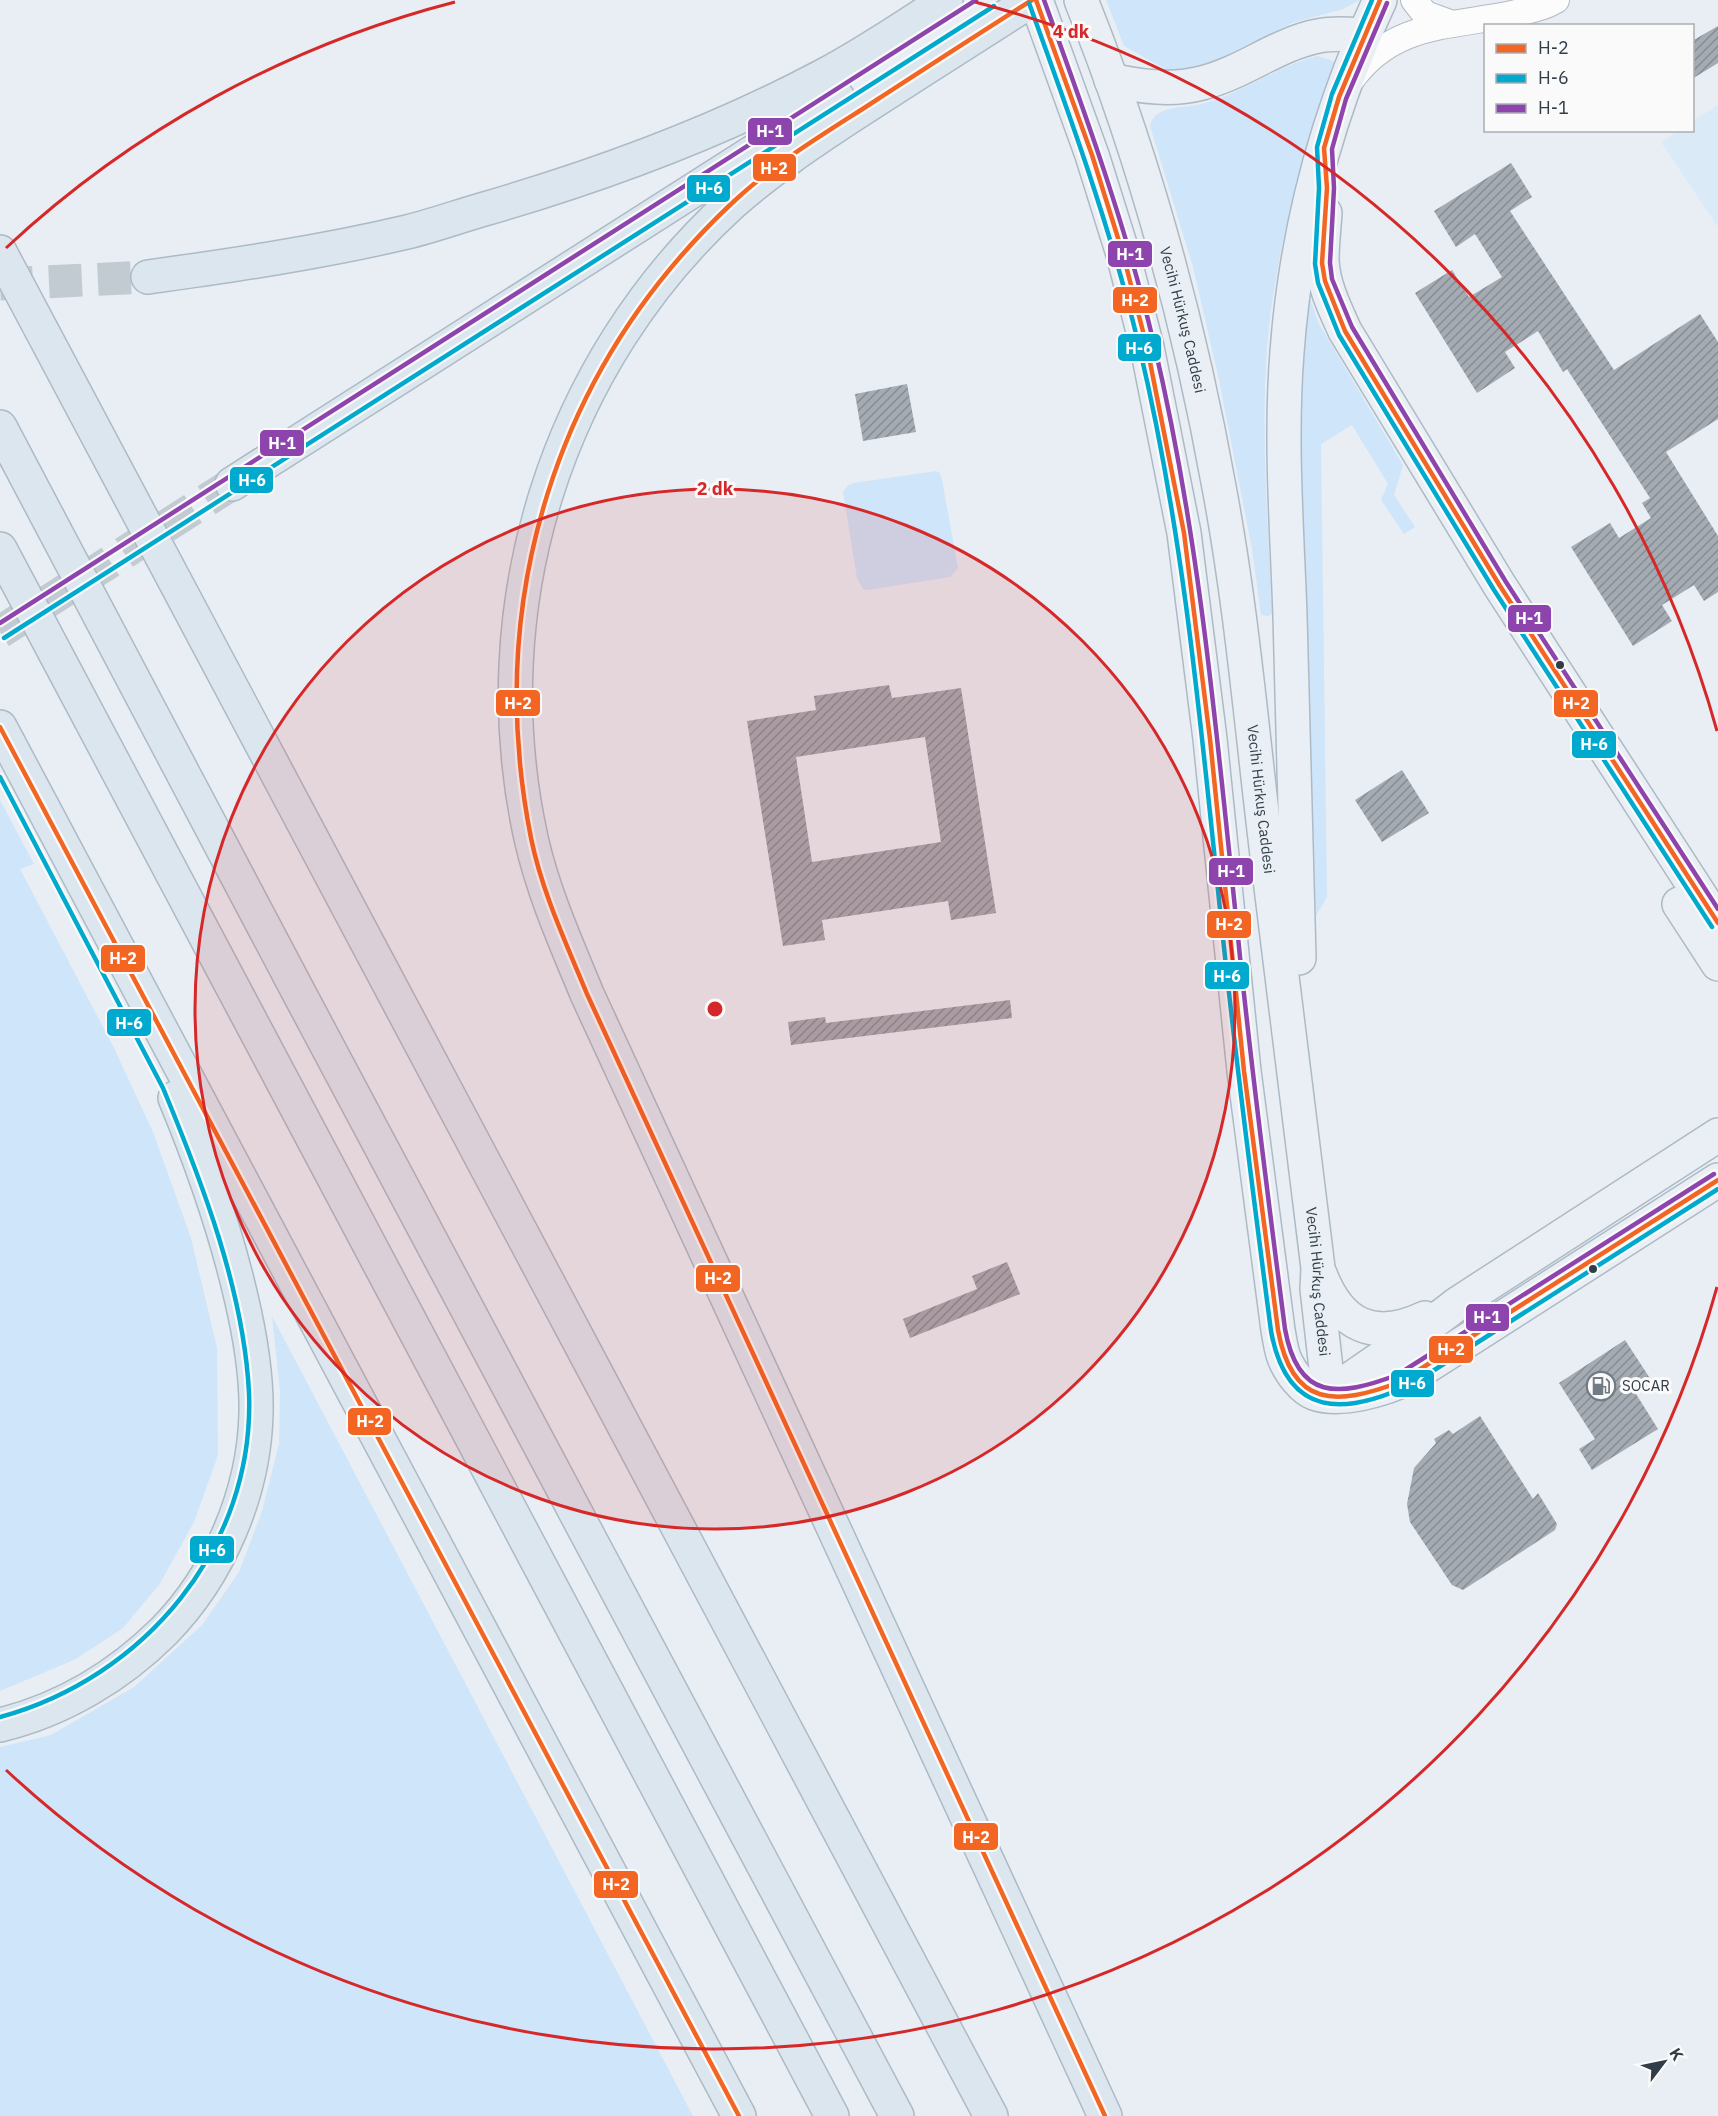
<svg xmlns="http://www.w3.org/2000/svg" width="1718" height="2116" viewBox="0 0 1718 2116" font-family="'IBM Plex Sans',sans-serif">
	<defs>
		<pattern id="building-hatch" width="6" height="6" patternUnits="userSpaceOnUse" patternTransform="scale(1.5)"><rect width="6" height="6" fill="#a4abb3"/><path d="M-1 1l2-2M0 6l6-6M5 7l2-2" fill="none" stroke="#868c94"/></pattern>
	</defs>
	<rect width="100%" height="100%" fill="#e8eef4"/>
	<path fill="#dbeaf7" d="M1718,105V227L1661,142L1678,131L1692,130L1693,121Z"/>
	<g fill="#cfe5fa">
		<path d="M1106,0H1360L1343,9L1292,23L1204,66L1187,70L1165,69L1124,46Z"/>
		<path d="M1317,56L1328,59L1335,62C1302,151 1278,242 1268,336C1260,428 1268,522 1272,614L1268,616L1261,615L1252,549L1219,380L1193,267L1150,126C1155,104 1183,109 1201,104C1242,94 1276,66 1317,56Z"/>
		<path d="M1308,293L1319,324L1403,465L1394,495L1415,527L1404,534L1381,500L1388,484L1352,425L1321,444L1327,897L1316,916L1301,509L1300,395Z"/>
		<path d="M936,471L940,473L942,480L958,568L950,577L868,590L863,589L857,578L843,492L848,485L854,483Z"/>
		<path d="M0,800L34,864L20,869L113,1046L153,1132L191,1238L217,1348L218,1455L194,1522L159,1585L123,1628L76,1659L0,1691Z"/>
		<path d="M272,1316L693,2116H0V1747L51,1735L134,1687L202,1625L239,1572L262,1511L279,1444L280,1391Z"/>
	</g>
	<g fill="url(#building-hatch)" fill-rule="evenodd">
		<path d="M1718,26V63L1692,79V41Z"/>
		<path d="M1511,163L1532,197L1510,211L1614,370L1700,314L1718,342V419L1666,452L1718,536V592L1704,601L1694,585L1662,605L1672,621L1633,646L1571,547L1610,523L1619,538L1651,518L1642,503L1650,498L1567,369L1563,372L1538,331L1505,352L1515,368L1477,393L1415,293L1452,270L1469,297L1502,277L1475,234L1456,247L1434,211Z"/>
		<path d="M907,384L916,432L863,441L855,394Z"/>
		<path d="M889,685L892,698L961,688L996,913L951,920L948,901L822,920L825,940L783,946L747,721L816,710L814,696ZM925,737L941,842L812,862L796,757Z"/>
		<path d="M1402,770L1429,813L1382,842L1355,800Z"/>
		<path d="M1010,1000L1012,1018L791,1045L788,1022L825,1017L826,1023Z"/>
		<path d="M1007,1262L1020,1294L910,1338L903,1319L977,1289L972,1276Z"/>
		<path d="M1625,1340L1653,1383L1636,1394L1658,1429L1592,1470L1579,1449L1595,1439L1559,1383Z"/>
		<path d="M1480,1416L1533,1499L1538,1493L1557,1524L1555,1530L1463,1590L1452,1585L1410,1522L1407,1504L1414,1468L1436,1443L1434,1439L1449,1430L1453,1434Z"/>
	</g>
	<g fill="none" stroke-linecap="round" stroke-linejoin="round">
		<g stroke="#c3cbd2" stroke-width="33" stroke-dasharray="33 16" stroke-linecap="butt">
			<path d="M0,284L148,277"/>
			<path d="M0,632L232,484"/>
		</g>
		<g stroke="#b2bac1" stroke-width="28">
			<g id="minor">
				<path d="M1414,0L1425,14L1452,24"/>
				<path d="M1351,80C1393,22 1450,27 1512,14C1528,10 1543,8 1556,0"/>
			</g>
		</g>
		<g stroke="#adbac5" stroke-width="36">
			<g id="major">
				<path d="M1036,0L1092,155L1123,254L1147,347L1184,533L1210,739L1244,1071L1278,1330C1280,1340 1281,1353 1286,1362C1291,1373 1303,1389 1314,1393C1341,1403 1386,1389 1410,1377L1718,1180"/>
				<path id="s1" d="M1081,0C1144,157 1189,321 1219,487C1242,609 1252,733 1267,855C1284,993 1302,1131 1318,1268L1317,1289L1329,1395"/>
				<path d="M1111,80C1141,87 1172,91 1202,83C1243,73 1277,44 1318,36C1333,33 1348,34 1364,35"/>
				<path d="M1325,213C1324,228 1322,244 1322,260C1323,285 1335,309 1345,331L1500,586L1718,923"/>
				<path d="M1679,904L1718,964"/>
				<path d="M1299,958C1296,844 1293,730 1290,616C1287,529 1280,440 1287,352C1296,230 1328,111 1380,0"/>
				<path d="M1320,1274C1340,1326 1374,1342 1425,1318"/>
				<path d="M1329,1395C1370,1363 1416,1337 1457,1304L1718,1135"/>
			</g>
		</g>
		<g stroke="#adbac5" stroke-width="36">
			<g id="highway">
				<path d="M1032,0C972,38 911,77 851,116C810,143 768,171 731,204C556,364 480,606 531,838C543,892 566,943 587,994L1105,2116"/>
				<path d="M0,252L991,2116"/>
				<path d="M148,277C235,265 322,252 407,232C432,226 457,217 481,210C599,176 714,134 823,76C865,54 906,26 946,0"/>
				<path d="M0,427L299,993L897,2116"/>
				<path d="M232,484L838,98"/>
				<path d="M0,549L832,2116"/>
				<path d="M0,727L739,2116"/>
				<path d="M0,1725C62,1710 119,1676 164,1631C219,1575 254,1493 256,1414C257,1374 250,1335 241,1297C225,1228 202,1163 175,1098"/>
			</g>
		</g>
		<use href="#minor" stroke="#fcfcfd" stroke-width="26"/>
		<use href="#major" stroke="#e9eff4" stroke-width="33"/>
		<use href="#highway" stroke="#dbe6ee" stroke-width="33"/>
		<g stroke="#fafafa" stroke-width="9">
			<g id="bus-1">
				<path d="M1032,0C975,36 918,73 861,110C817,138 770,167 731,204C555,370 484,601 531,838C542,892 566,943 587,994L1105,2116"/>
				<path d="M1036,0L1092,155L1123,254L1147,347L1184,533L1210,739L1244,1071L1278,1330C1292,1408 1336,1406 1400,1382L1718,1180"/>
				<path d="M1380,0L1339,97L1324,148L1327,188L1322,263L1325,281L1345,331L1500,586L1718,923"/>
				<path d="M0,727L739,2116"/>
			</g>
		</g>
		<g stroke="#fafafa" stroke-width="9">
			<g id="bus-2">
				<path d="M1372,0L1332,94L1317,147L1319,188L1315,264L1318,283L1339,335L1494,590L1712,927"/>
				<path d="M1029,3C1070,116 1111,229 1139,346C1184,534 1201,727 1221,919C1235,1056 1253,1194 1271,1331C1287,1419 1345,1416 1414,1383L1718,1189"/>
				<path d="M4,638L994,6"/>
				<path d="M0,777L163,1088C202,1182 244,1291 249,1393C255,1547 144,1678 0,1717"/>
			</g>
		</g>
		<g stroke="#fafafa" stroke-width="9">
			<g id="bus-3">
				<path d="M1044,0C1085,113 1126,226 1154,344C1200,538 1217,738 1238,937C1251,1068 1268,1198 1285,1329C1298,1401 1338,1397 1397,1375L1714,1174"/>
				<path d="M1387,3L1346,99L1332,149L1334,188L1330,263L1332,279L1352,327L1506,582L1718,909"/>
				<path d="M0,623L976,0"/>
			</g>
		</g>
		<use href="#bus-1" stroke="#f26522" stroke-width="4.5"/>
		<use href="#bus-2" stroke="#00a9ce" stroke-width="4.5"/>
		<use href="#bus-3" stroke="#8e44ad" stroke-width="4.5"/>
	</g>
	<circle cx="715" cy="1009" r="520" fill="#d62828" fill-opacity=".12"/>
	<g fill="none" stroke="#d62828" stroke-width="3">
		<circle cx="715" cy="1009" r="520"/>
		<path d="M1717 1287A1040 1040 0 0 1 6 1770M6 248A1040 1040 0 0 1 455 2M975 2A1040 1040 0 0 1 1717 731"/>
	</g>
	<defs>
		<g id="fuel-ring" transform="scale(1.5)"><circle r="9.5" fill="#fafafa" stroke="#717b84" stroke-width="1.5"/><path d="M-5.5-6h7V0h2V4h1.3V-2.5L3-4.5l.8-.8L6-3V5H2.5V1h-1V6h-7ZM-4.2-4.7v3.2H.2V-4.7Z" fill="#717b84"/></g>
	</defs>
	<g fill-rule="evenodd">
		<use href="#fuel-ring" x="1601" y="1386"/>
	</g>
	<g fill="#313d48" stroke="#fafafa" stroke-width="2">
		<circle cx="1560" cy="665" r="5"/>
		<circle cx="1593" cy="1269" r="5"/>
	</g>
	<g text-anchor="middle" stroke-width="6" stroke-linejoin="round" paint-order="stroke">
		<g font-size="15" fill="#313d48" stroke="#fafafa">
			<text dy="5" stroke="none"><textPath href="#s1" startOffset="336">Vecihi Hürkuş Caddesi</textPath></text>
			<text dy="5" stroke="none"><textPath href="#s1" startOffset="822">Vecihi Hürkuş Caddesi</textPath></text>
			<text dy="5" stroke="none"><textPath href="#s1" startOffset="1308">Vecihi Hürkuş Caddesi</textPath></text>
		</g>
		<g font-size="15" fill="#313d48" stroke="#fafafa" text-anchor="start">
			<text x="1622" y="1391">SOCAR</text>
		</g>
	</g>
	<circle cx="715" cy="1009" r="9" fill="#d62828" stroke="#fafafa" stroke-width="3"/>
	<g font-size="18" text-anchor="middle" font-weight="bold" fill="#d62828" stroke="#fafafa" stroke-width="6" stroke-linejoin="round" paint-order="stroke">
		<text x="1071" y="38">4 dk</text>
		<text x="715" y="495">2 dk</text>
	</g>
	<g stroke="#fafafa" stroke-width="2">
		<rect x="747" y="117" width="46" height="29" rx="6" fill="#8e44ad"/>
		<rect x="752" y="153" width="45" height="29" rx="6" fill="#f26522"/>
		<rect x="686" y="174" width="45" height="29" rx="6" fill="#00a9ce"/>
		<rect x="1107" y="240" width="46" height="28" rx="6" fill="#8e44ad"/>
		<rect x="1112" y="286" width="46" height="28" rx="6" fill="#f26522"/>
		<rect x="1117" y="333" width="45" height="29" rx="6" fill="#00a9ce"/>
		<rect x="259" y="429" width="46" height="28" rx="6" fill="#8e44ad"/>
		<rect x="229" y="466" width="45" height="28" rx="6" fill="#00a9ce"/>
		<rect x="1507" y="604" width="45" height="29" rx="6" fill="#8e44ad"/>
		<rect x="495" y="689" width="46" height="28" rx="6" fill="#f26522"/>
		<rect x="1553" y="689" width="46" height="29" rx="6" fill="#f26522"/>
		<rect x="1571" y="730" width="46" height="29" rx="6" fill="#00a9ce"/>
		<rect x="1208" y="857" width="46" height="29" rx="6" fill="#8e44ad"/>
		<rect x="1206" y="910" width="46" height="29" rx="6" fill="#f26522"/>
		<rect x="100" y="944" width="46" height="29" rx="6" fill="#f26522"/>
		<rect x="1204" y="961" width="46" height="29" rx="6" fill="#00a9ce"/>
		<rect x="106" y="1008" width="46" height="29" rx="6" fill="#00a9ce"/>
		<rect x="695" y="1264" width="46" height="29" rx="6" fill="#f26522"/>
		<rect x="1465" y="1303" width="45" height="29" rx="6" fill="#8e44ad"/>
		<rect x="1428" y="1335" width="46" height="29" rx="6" fill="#f26522"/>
		<rect x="1390" y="1369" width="45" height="29" rx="6" fill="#00a9ce"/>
		<rect x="347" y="1407" width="45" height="29" rx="6" fill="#f26522"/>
		<rect x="189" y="1535" width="46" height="29" rx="6" fill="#00a9ce"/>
		<rect x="953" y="1822" width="46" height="29" rx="6" fill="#f26522"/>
		<rect x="593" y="1870" width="46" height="29" rx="6" fill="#f26522"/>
	</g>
	<g font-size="16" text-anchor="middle" font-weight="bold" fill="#fff">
		<text x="770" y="137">H-1</text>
		<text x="774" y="174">H-2</text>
		<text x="709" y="194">H-6</text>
		<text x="1130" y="260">H-1</text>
		<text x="1135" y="306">H-2</text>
		<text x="1139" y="354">H-6</text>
		<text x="282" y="449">H-1</text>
		<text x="252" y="486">H-6</text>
		<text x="1529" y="624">H-1</text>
		<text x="518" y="709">H-2</text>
		<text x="1576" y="709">H-2</text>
		<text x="1594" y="750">H-6</text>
		<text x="1231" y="877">H-1</text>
		<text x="1229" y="930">H-2</text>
		<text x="123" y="964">H-2</text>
		<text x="1227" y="982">H-6</text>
		<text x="129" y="1029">H-6</text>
		<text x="718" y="1284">H-2</text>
		<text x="1487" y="1323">H-1</text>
		<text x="1451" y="1355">H-2</text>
		<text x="1412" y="1389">H-6</text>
		<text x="370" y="1427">H-2</text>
		<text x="212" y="1556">H-6</text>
		<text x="976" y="1843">H-2</text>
		<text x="616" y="1890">H-2</text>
	</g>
	<rect x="1484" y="24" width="210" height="108" fill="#fafafa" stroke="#aaaeb3" stroke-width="1.5"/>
	<rect x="1496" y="44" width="30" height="9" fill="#f26522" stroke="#aaaeb3" stroke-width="1.5"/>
	<text x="1538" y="54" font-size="18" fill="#313d48">H-2</text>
	<rect x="1496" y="74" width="30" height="9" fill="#00a9ce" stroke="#aaaeb3" stroke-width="1.5"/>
	<text x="1538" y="84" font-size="18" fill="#313d48">H-6</text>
	<rect x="1496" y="104" width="30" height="9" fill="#8e44ad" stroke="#aaaeb3" stroke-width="1.5"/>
	<text x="1538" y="114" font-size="18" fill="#313d48">H-1</text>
	<g transform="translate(1664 2062) rotate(58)" stroke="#fafafa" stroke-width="4.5" paint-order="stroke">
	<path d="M0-4.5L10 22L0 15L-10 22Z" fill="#313d48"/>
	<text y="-9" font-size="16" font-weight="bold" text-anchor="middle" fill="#313d48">K</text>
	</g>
</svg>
